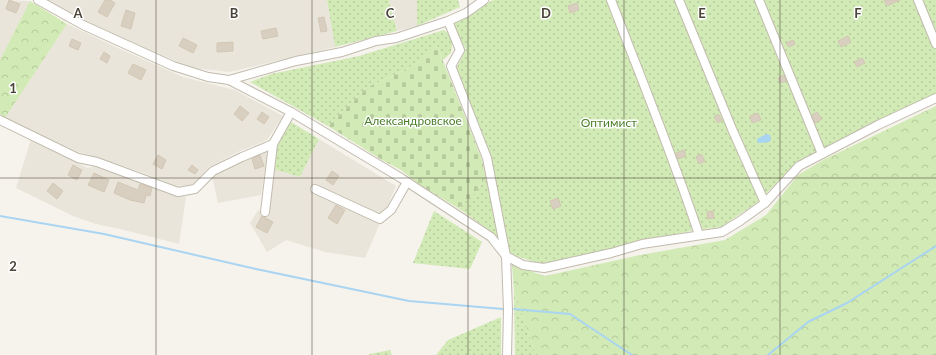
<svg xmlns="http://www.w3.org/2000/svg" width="936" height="355" viewBox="0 0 936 355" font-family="Lato,sans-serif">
	<defs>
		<pattern id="green-dots" width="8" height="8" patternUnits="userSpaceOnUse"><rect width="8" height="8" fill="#d2eab5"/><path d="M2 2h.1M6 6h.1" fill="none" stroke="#b6ca9c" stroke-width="1.8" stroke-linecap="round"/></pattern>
		<pattern id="forest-crowns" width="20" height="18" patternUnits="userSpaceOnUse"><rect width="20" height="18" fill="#d2eab5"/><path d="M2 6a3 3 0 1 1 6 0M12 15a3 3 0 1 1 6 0" fill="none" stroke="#b6ca9c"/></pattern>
		<pattern id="cemetery-stones" width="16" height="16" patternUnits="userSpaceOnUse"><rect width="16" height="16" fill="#d2eab5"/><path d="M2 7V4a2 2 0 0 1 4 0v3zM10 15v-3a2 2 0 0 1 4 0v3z" fill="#b6ca9c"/></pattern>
	</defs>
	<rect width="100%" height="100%" fill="#f6f3ec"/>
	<g fill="#eae5da">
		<path d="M0,0L30,1L0,60Z"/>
		<path d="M46,0H327L335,47L230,72L192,68L80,21Z"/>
		<path d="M389,0H417V26L397,31Z"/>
		<path d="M67,24L118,48L183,77L235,90L283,116L267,140L238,152L209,167L192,185L176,186L141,172L76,151L5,118Z"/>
		<path d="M31,139L88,168L96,166L186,197L179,244L120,229L96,224L73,216L16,188Z"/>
		<path d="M319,139L396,186L365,258L325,252L286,240L267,252L250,223L258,210L267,215L273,169L300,177Z"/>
		<path d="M268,151L261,195L218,203L212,176L246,157Z"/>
	</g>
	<g fill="url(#green-dots)">
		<path d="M327,0H389L397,31L335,47Z"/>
		<path d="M417,0H458L460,7L417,26Z"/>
		<path d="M493,0H936V93L795,164L758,202L721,227L690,231L541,264L510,254L490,159L456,69L466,49L451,25Z"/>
		<path d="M444,30L453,38L451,53L443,60L437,46L425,58L405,70L366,88L328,126L250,82L271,74L359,56Z"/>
		<path d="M291,122L319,139L300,177L273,169L275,149Z"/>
		<path d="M486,177L496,219L498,242L489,230L458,208L475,193Z"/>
		<path d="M434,211L482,242L470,269L413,263Z"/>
		<path d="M514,291L536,355H515Z"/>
		<path d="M501,317V355H436L448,340Z"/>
		<path d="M390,350L392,355H368L370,354Z"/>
	</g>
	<g fill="url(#forest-crowns)">
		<path d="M30,1L67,24L5,118L0,115V60Z"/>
		<path d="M936,106V355H536L514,291L512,265L545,276L640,255L725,240L766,215L798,175L823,160Z"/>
	</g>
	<path fill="url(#cemetery-stones)" d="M437,46L481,157L486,177L475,193L458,208L420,185L401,170L382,160L328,126L366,88L405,70L425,58Z"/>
	<path fill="#a9d4f2" d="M766,134L770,135L771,140L769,142L758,143L757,139Z"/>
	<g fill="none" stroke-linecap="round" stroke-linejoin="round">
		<g stroke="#a9d4f2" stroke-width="2">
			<path d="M0,216L104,234L256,269L409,301L503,309"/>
			<path d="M514,309L570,314L632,355"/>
			<path d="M768,355L808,322L847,303L936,246"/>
		</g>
	</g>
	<g fill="#d8cfc1" stroke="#d3c7b4">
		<path d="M9,0L20,4L16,13L6,9Z"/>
		<path d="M105,0H110L115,3L107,17L98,12Z"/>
		<path d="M884,0H900L887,6Z"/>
		<path d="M577,3L579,10L570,13L568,6Z"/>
		<path d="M126,10L135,13L131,29L121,26Z"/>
		<path d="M324,17L327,31L321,32L318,18Z"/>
		<path d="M276,28L278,36L263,39L261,31Z"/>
		<path d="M848,36L851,42L841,47L838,41Z"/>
		<path d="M183,38L197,45L193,53L179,46Z"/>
		<path d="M72,39L81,43L78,50L69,46Z"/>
		<path d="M793,40L795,44L789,47L786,43Z"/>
		<path d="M233,42V51L217,52V43Z"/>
		<path d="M104,52L110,56L107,63L100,59Z"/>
		<path d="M862,58L865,63L857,67L854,62Z"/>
		<path d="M133,64L146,70L141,80L128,73Z"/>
		<path d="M784,75L786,81L780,83L778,78Z"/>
		<path d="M240,106L249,113L242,121L234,114Z"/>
		<path d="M262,112L269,117L264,124L257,119Z"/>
		<path d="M817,112L822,119L815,123L812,115Z"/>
		<path d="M758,113L761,120L752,123L750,116Z"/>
		<path d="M718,114L722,120L718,123L714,117Z"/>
		<path d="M684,150L686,156L678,159L676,153Z"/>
		<path d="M701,154L705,161L699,164L696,157Z"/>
		<path d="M158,155L166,160L162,169L153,164Z"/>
		<path d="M260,155L264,166L255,169L252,159Z"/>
		<path d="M73,165L82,170L77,180L68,175Z"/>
		<path d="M192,165L198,170L195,174L188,170Z"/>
		<path d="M332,171L339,176L333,185L326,180Z"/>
		<path d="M94,173L109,180L104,192L88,185Z"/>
		<path d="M118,182L138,190L140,184L152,188L150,196L146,195L144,203L130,200L114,193Z"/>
		<path d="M53,183L63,191L57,199L47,191Z"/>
		<path d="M558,198L561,206L553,209L550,201Z"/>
		<path d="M336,205L345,210L337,224L328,218Z"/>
		<path d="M713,211L714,218L708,219L707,212Z"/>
		<path d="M262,216L273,222L267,233L256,227Z"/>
	</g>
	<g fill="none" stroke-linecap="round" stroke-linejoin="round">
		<g stroke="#c2bbae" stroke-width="10">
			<g id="minor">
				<path d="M38,0L83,25L173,66L208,77L229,80L291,112L401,178L491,237L506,256L508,310L507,355"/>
				<path d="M611,0C641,78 673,156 699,235"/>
				<path d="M679,0L732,129L765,203"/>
				<path d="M759,0L822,154"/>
				<path d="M918,0L936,44"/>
				<path d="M448,21L460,50L451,66L487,158L506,256L523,265L544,268L611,253L642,244L722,232L740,221L765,203L799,166L878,125L936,98"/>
				<path d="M229,80L296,61L342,52L376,41L396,38L448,21L466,13L484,0"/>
				<path d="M0,120L78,158L97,162L178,192L195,189L213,171L242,157L273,144"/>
				<path d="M315,189L380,219L391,210L407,182"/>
				<path d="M265,212L273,144L291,112"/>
			</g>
		</g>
		<use href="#minor" stroke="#fff" stroke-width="8"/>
	</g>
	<path fill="none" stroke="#4b4439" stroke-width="1" stroke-opacity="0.55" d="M156,0V355M312,0V355M468,0V355M624,0V355M780,0V355M0,178H936"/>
	<g text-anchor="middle" stroke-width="3" stroke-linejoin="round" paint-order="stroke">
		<g font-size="12" fill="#4a7f2a" stroke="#fff">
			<text x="413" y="125">Александровское</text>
			<text x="609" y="127">Оптимист</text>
		</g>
	</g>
	<g font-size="13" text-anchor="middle" font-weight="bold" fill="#4b4439" stroke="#fff" stroke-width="3" stroke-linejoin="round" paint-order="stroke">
		<text x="78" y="18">A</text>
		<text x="234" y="18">B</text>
		<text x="390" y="18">C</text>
		<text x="546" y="18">D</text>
		<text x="702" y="18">E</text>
		<text x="858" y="18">F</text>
		<text x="13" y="93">1</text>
		<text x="13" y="271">2</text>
	</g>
</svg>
